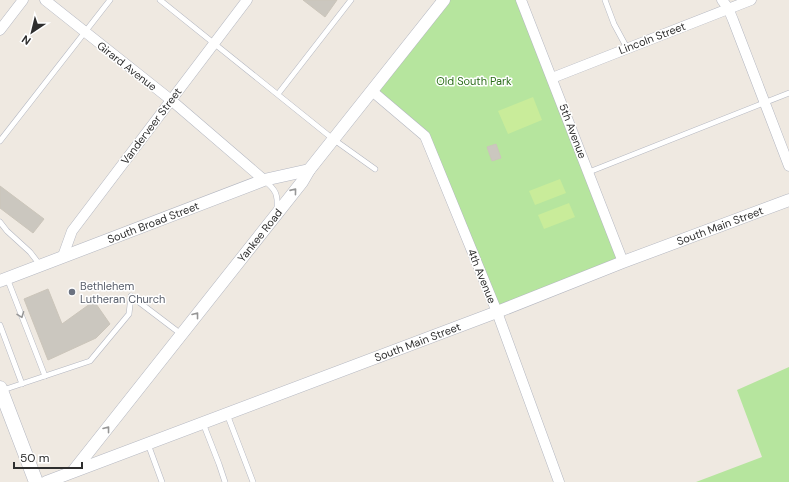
<svg xmlns="http://www.w3.org/2000/svg" width="789" height="482" viewBox="0 0 789 482" font-family="'DM Sans',sans-serif">
	<rect width="100%" height="100%" fill="#efe9e1"/>
	<g fill="#b6e59e">
		<path d="M444,0H521L623,262L497,312L425,136L372,91Z"/>
		<path d="M789,367V482H696L762,457L737,390Z"/>
	</g>
	<g fill="#c9ec9a">
		<path d="M533,97L542,120L508,134L498,111Z"/>
		<path d="M560,179L566,193L535,205L529,191Z"/>
		<path d="M569,203L575,217L544,229L538,215Z"/>
	</g>
	<g fill="#cbc7bf" stroke="#cbc5ba">
		<path d="M303,0H337L325,17Z"/>
		<path d="M496,144L501,158L492,161L487,147Z"/>
		<path d="M0,186L44,219L33,233L0,208Z"/>
		<path d="M48,289L62,324L94,301L110,324L96,338L48,360L24,299Z"/>
	</g>
	<g fill="none" stroke-linecap="round" stroke-linejoin="round">
		<g stroke="#b4b7c1" stroke-width="6">
			<g id="service">
				<path d="M160,0L333,139L375,169"/>
				<path d="M605,0L614,24L627,48"/>
				<path d="M278,94L351,0"/>
				<path d="M0,141L110,0"/>
				<path d="M589,172L789,93"/>
				<path d="M264,180C276,190 278,194 277,209"/>
				<path d="M0,222L7,231L30,252L40,265"/>
				<path d="M7,278L45,376"/>
				<path d="M131,296L181,334"/>
				<path d="M0,325L22,384"/>
				<path d="M3,390L90,361L129,314L131,296"/>
				<path d="M227,414L253,482"/>
				<path d="M203,423L219,464L225,482"/>
				<path d="M148,444L162,482"/>
			</g>
		</g>
		<g stroke="#b4b7c1" stroke-width="11">
			<g id="minor">
				<path d="M45,0L171,100L264,180"/>
				<path d="M521,0L623,262"/>
				<path d="M722,0L728,8L733,20L789,166"/>
				<path d="M0,30L23,0"/>
				<path d="M552,78L751,0"/>
				<path d="M372,91L425,136L497,312L559,482"/>
				<path d="M63,256L72,231L247,0"/>
			</g>
		</g>
		<g stroke="#b4b7c1" stroke-width="13">
			<g id="tertiary">
				<path id="s1" d="M0,281L264,180L309,170"/>
				<path id="s2" d="M75,469L302,182L309,170L444,0"/>
				<path id="s3" d="M46,482L497,312L623,262L789,200"/>
			</g>
		</g>
		<g stroke="#b4b7c1" stroke-width="15">
			<path id="secondary" d="M0,388L36,482"/>
		</g>
		<use href="#service" stroke="#fff" stroke-width="5"/>
		<use href="#minor" stroke="#fff" stroke-width="10"/>
		<use href="#tertiary" stroke="#fff" stroke-width="12"/>
		<use href="#secondary" stroke="#fff" stroke-width="14"/>
	</g>
	<defs><path id="oneway-chevron" d="M-2-3.5L2.5 0L-2 3.5" fill="none" stroke-width="1.6" stroke-linecap="round" stroke-linejoin="round"/></defs>
	<g stroke="#969696">
		<use href="#oneway-chevron" transform="translate(294 191) rotate(-51)"/>
		<use href="#oneway-chevron" transform="translate(21 315) rotate(69)"/>
		<use href="#oneway-chevron" transform="translate(196 315) rotate(-52)"/>
		<use href="#oneway-chevron" transform="translate(107 429) rotate(-52)"/>
	</g>
	<circle fill="#6b7280" stroke="#fff" stroke-width="1.5" cx="72" cy="292" r="4"/>
	<g text-anchor="middle" stroke-width="3" stroke-linejoin="round" paint-order="stroke">
		<g font-size="11" fill="#2e2e2e" stroke="#fff">
			<text transform="translate(652 38) rotate(-21)" y="4">Lincoln Street</text>
			<text transform="translate(127 66) rotate(38)" y="4">Girard Avenue</text>
			<text transform="translate(151 126) rotate(-53)" y="4">Vanderveer Street</text>
			<text transform="translate(573 131) rotate(69)" y="4">5th Avenue</text>
			<text dy="4" stroke="none"><textPath href="#s1" startOffset="164">South Broad Street</textPath></text>
			<text dy="4" stroke="none"><textPath href="#s3" startOffset="721">South Main Street</textPath></text>
			<text dy="4" stroke="none"><textPath href="#s2" startOffset="298">Yankee Road</textPath></text>
			<text transform="translate(482 276) rotate(68)" y="4">4th Avenue</text>
			<text dy="4" stroke="none"><textPath href="#s3" startOffset="397">South Main Street</textPath></text>
		</g>
		<g font-size="11" fill="#2c6e1b" stroke="#fff">
			<text x="474" y="85">Old South Park</text>
		</g>
		<g font-size="11" fill="#5b616d" stroke="#fff" text-anchor="start">
			<text x="80" y="290">Bethlehem<tspan x="80" dy="13">Lutheran Church</tspan></text>
		</g>
	</g>
	<g transform="translate(32 32) rotate(215)" stroke="#ffffff" stroke-width="3" paint-order="stroke">
	<path d="M0-3L7 15L0 10L-7 15Z" fill="#2e2e2e"/>
	<text y="-6" font-size="11" font-weight="bold" text-anchor="middle" fill="#2e2e2e">N</text>
	</g>
	<path d="M14 462v6h68v-6" fill="none" stroke="#2e2e2e" stroke-width="2"/>
	<text x="20" y="462" font-size="12" fill="#2e2e2e" stroke="#ffffff" stroke-width="3" paint-order="stroke">50 m</text>
</svg>
